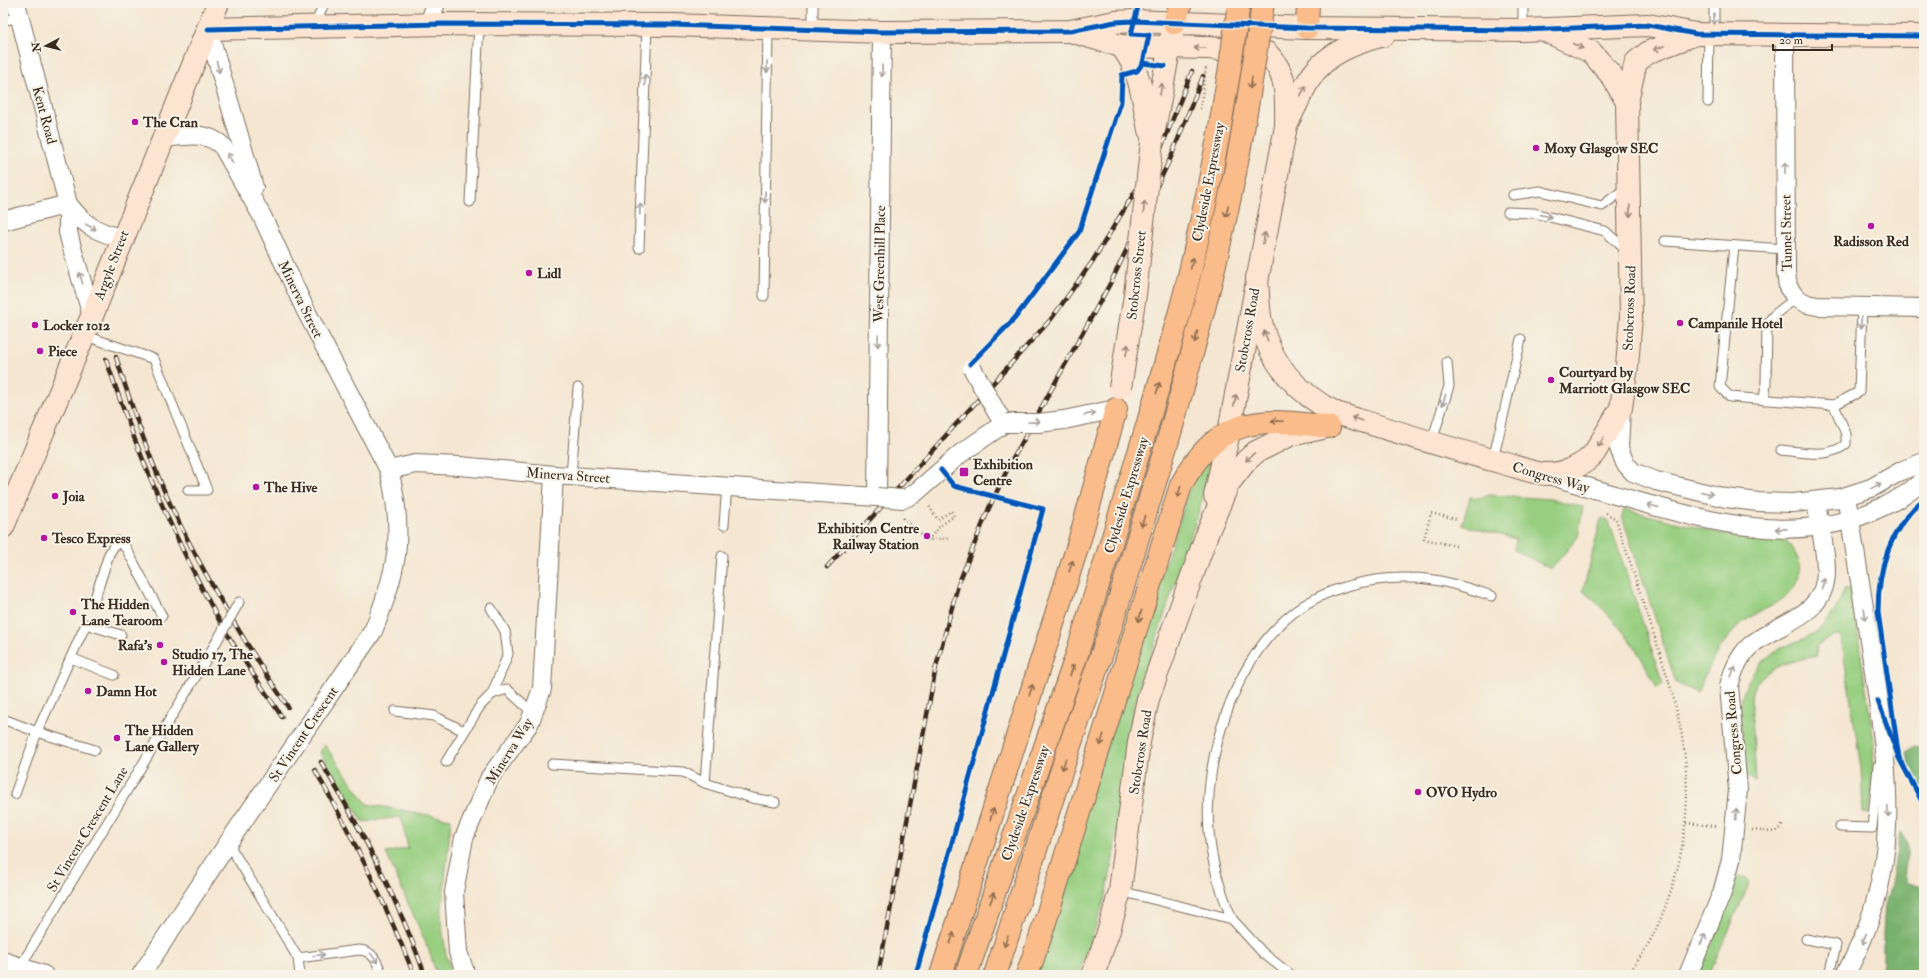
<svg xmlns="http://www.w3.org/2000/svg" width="1927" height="978" viewBox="0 0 1927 978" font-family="'IM FELL Double Pica',serif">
	<rect width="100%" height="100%" fill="#f7f3e8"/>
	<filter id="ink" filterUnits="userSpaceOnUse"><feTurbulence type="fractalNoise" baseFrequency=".025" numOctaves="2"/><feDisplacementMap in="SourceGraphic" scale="8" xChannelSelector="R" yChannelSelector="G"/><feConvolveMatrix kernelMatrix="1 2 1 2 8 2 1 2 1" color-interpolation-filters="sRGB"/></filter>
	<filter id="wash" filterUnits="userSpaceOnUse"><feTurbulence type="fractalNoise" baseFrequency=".012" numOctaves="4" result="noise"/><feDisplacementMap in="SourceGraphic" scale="16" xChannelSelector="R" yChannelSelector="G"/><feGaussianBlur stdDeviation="0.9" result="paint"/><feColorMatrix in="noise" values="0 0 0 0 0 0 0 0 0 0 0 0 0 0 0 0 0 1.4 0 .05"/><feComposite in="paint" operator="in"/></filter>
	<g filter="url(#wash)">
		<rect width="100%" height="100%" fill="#f4e6d1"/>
		<g fill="#97ce80" stroke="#697c4f">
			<path d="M1213,455L1199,511L1134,706L1127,743L1114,852L1106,896L1079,975H1031L1193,479Z"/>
			<path d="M1489,495L1551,499L1583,507L1578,537L1551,569L1514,550L1516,539L1462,525L1470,497L1481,498Z"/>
			<path d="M1624,509L1723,534L1757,539L1786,540C1790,546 1795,552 1798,559C1800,563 1800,569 1799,574C1794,603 1761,607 1741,624C1720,643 1708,667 1697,693L1676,683L1622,516Z"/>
			<path d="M1601,519L1609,521L1663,684L1657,688C1640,650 1615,617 1583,591Z"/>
			<path d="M1845,588L1851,590L1874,741L1872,789L1869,814L1863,813L1861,768L1841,636C1833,632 1823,643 1816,647L1817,656C1790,662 1759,666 1751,696L1756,782L1746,775C1745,751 1738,726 1741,702C1744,680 1764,655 1785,646C1798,641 1811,637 1822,627C1833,616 1840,602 1845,588Z"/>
			<path d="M324,744L367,804L451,819L441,918L446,955L453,975H437L428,948L386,853L408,848L401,817L363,822L320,753Z"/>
			<path d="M1736,877H1743L1750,882L1710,973L1713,975H1699L1702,964L1721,922Z"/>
		</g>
		<g fill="#79b16e" stroke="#5a6e46">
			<path d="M1914,746L1924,747V792L1909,766L1907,752Z"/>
			<path d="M1900,832C1917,855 1902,858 1905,882L1924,888V975H1880L1883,963V932L1885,905L1892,879Z"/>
		</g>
	</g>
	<g filter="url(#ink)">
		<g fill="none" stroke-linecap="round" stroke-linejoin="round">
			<g stroke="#7c6c5d" stroke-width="11">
				<g id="lane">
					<path d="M813,3V30"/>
					<path d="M1523,3V30"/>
					<path d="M1714,3V34"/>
					<path d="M3,21L19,17"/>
					<path d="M315,26L324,3"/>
					<path d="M1708,102L1709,34"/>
					<path d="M1513,195L1540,191L1602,206L1626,188"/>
					<path d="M470,202L479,24"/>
					<path d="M1508,212L1534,213L1605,231L1627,251"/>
					<path d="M1665,241L1785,249"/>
					<path d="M1734,246L1720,387L1730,397L1834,405L1859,392L1862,307"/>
					<path d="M639,248L647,25"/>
					<path d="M764,296L768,28"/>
					<path d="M83,335L154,359L207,490H188"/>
					<path d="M1764,400L1766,383L1767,324L1774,315L1796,298"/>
					<path d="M1432,441L1449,386L1447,362"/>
					<path d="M1781,450C1802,452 1829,459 1846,444V434L1834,405"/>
					<path d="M1493,460L1521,339"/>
					<path d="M571,476L578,388"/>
					<path d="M724,525L727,485"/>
					<path d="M95,598L109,554L117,541L126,548L162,616"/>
					<path d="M491,608L505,631L508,654L492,694"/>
					<path d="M234,611L239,602"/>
					<path d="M71,658L114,675"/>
					<path d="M395,711L434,716L464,731"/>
					<path d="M3,719L37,732L86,624L121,635"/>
					<path d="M446,762L480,706L492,694L507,689L533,713"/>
					<path d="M552,764L683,772L705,783L752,798L775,802"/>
					<path d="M705,783L722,556"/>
					<path d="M15,794L37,732L95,750"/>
					<path d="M1840,827L1872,828L1878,766"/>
					<path d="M228,843L298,958"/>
					<path d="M1120,891L1232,919L1263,953L1291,975"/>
					<path d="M1232,919C1220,890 1211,862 1209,831C1203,758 1234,660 1293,613C1324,588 1370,577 1410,578C1439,578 1465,587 1492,596"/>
					<path d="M1806,939L1836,945L1829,975"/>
					<path d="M20,967L210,653"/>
					<path d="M300,975L298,958L359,950C374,951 377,962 382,975"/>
				</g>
			</g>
			<g stroke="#7c6c5d" stroke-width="20">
				<g id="street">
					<path d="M16,3L68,204V232L72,248L92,316"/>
					<path d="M429,24L436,3"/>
					<path d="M208,29L254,187"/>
					<path d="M1785,35L1786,272L1788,287L1796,298L1807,304L1817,306L1924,308"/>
					<path d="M68,204C86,227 94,230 122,239"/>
					<path d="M3,221L68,204"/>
					<path d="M1621,409L1619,448L1625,463L1633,472L1656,481L1726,498L1758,502L1793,503L1840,498L1871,488L1903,470L1924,462"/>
					<path d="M1064,420L1116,409"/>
					<path d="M389,470L415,464L460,466L554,475L877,497L882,32"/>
					<path d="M1546,474C1582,486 1618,496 1654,506C1731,527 1806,544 1882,507C1897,500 1914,491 1924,478"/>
					<path d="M903,499L914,494L960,454L1005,423L997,413"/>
					<path d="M3,961L44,975"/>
					<path d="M141,975L228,843L373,631C398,570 405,534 389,470L305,309L262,216L223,147C208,130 184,136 163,138"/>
					<path d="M466,975L458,952L454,892L464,838L490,777L529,724L542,689L554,475"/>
					<path d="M1688,975L1722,893L1731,860L1738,790L1729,686C1733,671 1739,656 1750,646C1778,621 1826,618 1826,571C1826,548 1819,524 1816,501"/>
					<path d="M1845,975C1904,870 1889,778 1873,665C1864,609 1856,553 1846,497"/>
				</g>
			</g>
			<g stroke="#7c6c5d" stroke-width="24">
				<g id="secondary">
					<path d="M208,29L442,24L672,25L882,32L1070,31L1115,22L1133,21L1307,28L1523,30L1648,25L1696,34L1924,36"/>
					<path d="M1546,31L1591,52L1612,76L1627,102"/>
					<path d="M1073,32L1121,46L1208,48L1267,53C1289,76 1286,96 1286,126L1229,432L1215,496"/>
					<path d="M1121,46C1141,70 1143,100 1149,130"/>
					<path d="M1288,121C1295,108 1301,93 1309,80C1325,53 1355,43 1384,35"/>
					<path d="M1152,141L1172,34"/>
					<path d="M1257,277C1258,291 1258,307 1261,322C1270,364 1299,394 1336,413C1391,430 1447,448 1503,463C1515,466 1535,474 1547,474C1563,474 1585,466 1595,452L1621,408L1627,366L1631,317L1627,102L1634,70L1636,62L1649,52L1696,34"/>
					<path d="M3,527L92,316L218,3"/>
					<path d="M1093,975L1109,930L1120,891L1139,742L1148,699L1207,534L1228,484L1246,461L1256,452L1290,435L1323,428"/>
				</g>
			</g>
			<g stroke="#7c6c5d" stroke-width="24">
				<g id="primary">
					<path d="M1174,23L1181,3"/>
					<path d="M1307,28L1308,3"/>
					<path d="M941,975L1079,542L1116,409"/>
					<path d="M966,975L1076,657L1147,426"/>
					<path d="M995,975L1069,748L1108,636L1171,430"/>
					<path d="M1027,975L1040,938L1181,485C1218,416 1259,417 1329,427"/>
				</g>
			</g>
			<g stroke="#7c6c5d" stroke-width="2.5" stroke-dasharray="1 3" stroke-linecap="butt">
				<path d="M1200,109L1206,68"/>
				<path d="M1606,513L1616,519C1628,557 1641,594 1653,632C1668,677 1683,723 1686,770C1689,814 1683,858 1668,899C1659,926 1646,953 1626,975"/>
				<path d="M903,518L928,540L949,538"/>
				<path d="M928,540L940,526L954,516L951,511L938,520L929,506"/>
				<path d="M1456,546L1424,539L1431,513L1456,519"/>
				<path d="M1686,823L1715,826"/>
				<path d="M1752,830L1775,832L1784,824"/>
			</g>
			<use href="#lane" stroke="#fff" stroke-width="9"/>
			<use href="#street" stroke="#fff" stroke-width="18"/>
			<use href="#secondary" stroke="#fde4d0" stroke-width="22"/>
			<use href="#primary" stroke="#f9bc8a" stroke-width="22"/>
			<g stroke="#3b2a1e" stroke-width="4.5">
				<g id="rail">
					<path d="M116,357C132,408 149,459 172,508C205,578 245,643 288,707"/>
					<path d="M106,359C136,450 173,537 219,620C238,654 261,685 282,717"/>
					<path d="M827,567L1052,318L1092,262L1160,151L1192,71"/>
					<path d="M321,762C362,830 398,900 425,975"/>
					<path d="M315,770C353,837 386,904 414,975"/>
					<path d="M878,975L936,667L958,585L989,508L1009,466L1112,280L1171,157L1203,76"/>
				</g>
			</g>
			<use href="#rail" stroke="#f7f3e8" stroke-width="3" stroke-dasharray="9" stroke-linecap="butt"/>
			<g stroke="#7c6c5d" stroke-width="11" stroke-linecap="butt">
				<path id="lane-bridge" d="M210,653L234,611"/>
			</g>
			<g stroke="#7c6c5d" stroke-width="20" stroke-linecap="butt">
				<g id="street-bridge">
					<path d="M972,368L997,413"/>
					<path d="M1005,423H1038L1064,420"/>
					<path d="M877,497L903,499"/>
				</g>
			</g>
			<g stroke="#7c6c5d" stroke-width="24" stroke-linecap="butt">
				<path id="secondary-bridge" d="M1120,388L1135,295L1152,141"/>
			</g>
			<g stroke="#7c6c5d" stroke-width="24" stroke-linecap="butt">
				<g id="primary-bridge">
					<path d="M1147,426C1161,377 1176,329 1188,280C1210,189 1227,96 1239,3"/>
					<path d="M1171,430C1190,362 1209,294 1224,224C1241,151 1252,77 1263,3"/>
				</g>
			</g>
			<use href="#lane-bridge" stroke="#fff" stroke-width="9"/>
			<use href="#street-bridge" stroke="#fff" stroke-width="18"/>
			<use href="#secondary-bridge" stroke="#fde4d0" stroke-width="22"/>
			<use href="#primary-bridge" stroke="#f9bc8a" stroke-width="22"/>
			<g stroke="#f7f3e8" stroke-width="8">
				<g id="cycleway">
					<path d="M1139,3L1131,34L1149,35L1143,63"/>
					<path d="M208,29L442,24L672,25L882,32L1070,31L1115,22L1133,21L1307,28L1523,30L1648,25L1696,34L1924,36"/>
					<path d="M970,364L1015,318L1079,232L1121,102L1122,75L1137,71L1143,63L1165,66"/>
					<path d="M1878,701L1899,758L1924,805"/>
					<path d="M1899,758L1878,612C1878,569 1890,527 1924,499"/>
					<path d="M921,975L916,974L1043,509L954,486L941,470"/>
				</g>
			</g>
			<use href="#cycleway" stroke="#0057b8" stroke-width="5"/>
		</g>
		<defs><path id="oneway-shaft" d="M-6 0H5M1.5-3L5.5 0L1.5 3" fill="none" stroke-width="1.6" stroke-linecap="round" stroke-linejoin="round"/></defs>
		<g stroke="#a79f9a">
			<use href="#oneway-shaft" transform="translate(1714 19) rotate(90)"/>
			<use href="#oneway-shaft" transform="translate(218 67) rotate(75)"/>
			<use href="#oneway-shaft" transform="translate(767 67) rotate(91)"/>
			<use href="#oneway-shaft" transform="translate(882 71) rotate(91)"/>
			<use href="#oneway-shaft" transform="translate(645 80) rotate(-88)"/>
			<use href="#oneway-shaft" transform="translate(230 158) rotate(-119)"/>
			<use href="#oneway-shaft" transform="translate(1785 168) rotate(-90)"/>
			<use href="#oneway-shaft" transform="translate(765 197) rotate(91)"/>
			<use href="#oneway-shaft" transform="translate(640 209) rotate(-88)"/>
			<use href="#oneway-shaft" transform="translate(1546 216) rotate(15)"/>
			<use href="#oneway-shaft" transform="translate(91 227) rotate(28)"/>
			<use href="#oneway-shaft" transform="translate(81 278) rotate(-106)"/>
			<use href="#oneway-shaft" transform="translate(1861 323) rotate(92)"/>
			<use href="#oneway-shaft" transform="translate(878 341) rotate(91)"/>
			<use href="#oneway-shaft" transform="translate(1444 400) rotate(107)"/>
			<use href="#oneway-shaft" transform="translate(1090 414) rotate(-11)"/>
			<use href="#oneway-shaft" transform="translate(1034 422) rotate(-2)"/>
			<use href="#oneway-shaft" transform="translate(1876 486) rotate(-26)"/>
			<use href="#oneway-shaft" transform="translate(1707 493) rotate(14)"/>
			<use href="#oneway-shaft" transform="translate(1653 506) rotate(-165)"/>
			<use href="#oneway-shaft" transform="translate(1781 529) rotate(179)"/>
			<use href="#oneway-shaft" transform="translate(1823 584) rotate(-75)"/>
			<use href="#oneway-shaft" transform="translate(1865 614) rotate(82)"/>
			<use href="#oneway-shaft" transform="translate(1733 672) rotate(-68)"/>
			<use href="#oneway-shaft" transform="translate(1888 812) rotate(88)"/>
			<use href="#oneway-shaft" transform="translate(1736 814) rotate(-86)"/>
			<use href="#oneway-shaft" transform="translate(1703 939) rotate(-65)"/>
			<use href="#oneway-shaft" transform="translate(1864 939) rotate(112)"/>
			<use href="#oneway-shaft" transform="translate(319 955) rotate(-7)"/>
			<use href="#oneway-shaft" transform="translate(374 958) rotate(54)"/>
		</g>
		<g stroke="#9c8777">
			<use href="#oneway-shaft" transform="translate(1578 46) rotate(25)"/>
			<use href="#oneway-shaft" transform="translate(1200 48) rotate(-180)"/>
			<use href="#oneway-shaft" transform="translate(1659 48) rotate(159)"/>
			<use href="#oneway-shaft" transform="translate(1161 89) rotate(-80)"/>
			<use href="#oneway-shaft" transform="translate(1303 91) rotate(-63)"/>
			<use href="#oneway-shaft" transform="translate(1144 207) rotate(-84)"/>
			<use href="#oneway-shaft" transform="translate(1630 211) rotate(89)"/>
			<use href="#oneway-shaft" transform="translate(1264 238) rotate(-79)"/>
			<use href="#oneway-shaft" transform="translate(1266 336) rotate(-109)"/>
			<use href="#oneway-shaft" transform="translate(1127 350) rotate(-80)"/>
			<use href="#oneway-shaft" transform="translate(1235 400) rotate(-79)"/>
			<use href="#oneway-shaft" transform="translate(1357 419) rotate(-163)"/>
			<use href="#oneway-shaft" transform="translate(1601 442) rotate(120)"/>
			<use href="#oneway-shaft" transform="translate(1250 457) rotate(136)"/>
		</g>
		<g stroke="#906c4f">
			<use href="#oneway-shaft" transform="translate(1251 83) rotate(99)"/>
			<use href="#oneway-shaft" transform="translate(1227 211) rotate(102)"/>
			<use href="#oneway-shaft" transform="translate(1192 263) rotate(-77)"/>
			<use href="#oneway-shaft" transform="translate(1196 337) rotate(105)"/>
			<use href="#oneway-shaft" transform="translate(1158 388) rotate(-74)"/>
			<use href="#oneway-shaft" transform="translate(1277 421) rotate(-178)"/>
			<use href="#oneway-shaft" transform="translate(1179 492) rotate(107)"/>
			<use href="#oneway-shaft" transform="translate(1143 521) rotate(107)"/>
			<use href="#oneway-shaft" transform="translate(1071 566) rotate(-72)"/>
			<use href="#oneway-shaft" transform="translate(1140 616) rotate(107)"/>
			<use href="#oneway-shaft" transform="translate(1072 670) rotate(-71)"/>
			<use href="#oneway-shaft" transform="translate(1031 690) rotate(-72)"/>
			<use href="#oneway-shaft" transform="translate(1102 740) rotate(107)"/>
			<use href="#oneway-shaft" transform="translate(1064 764) rotate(108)"/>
			<use href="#oneway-shaft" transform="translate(992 814) rotate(-72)"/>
			<use href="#oneway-shaft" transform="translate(992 898) rotate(-71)"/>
			<use href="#oneway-shaft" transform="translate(952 938) rotate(-72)"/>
			<use href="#oneway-shaft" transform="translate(1006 941) rotate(108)"/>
		</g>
	</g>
	<g fill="#b5179e" stroke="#f7f3e8" stroke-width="1.5">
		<circle cx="135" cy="122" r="4"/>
		<circle cx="1536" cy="148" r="4"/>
		<circle cx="1871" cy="226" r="4"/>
		<circle cx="529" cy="273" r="4"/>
		<circle cx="1680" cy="323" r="4"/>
		<circle cx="35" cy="325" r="4"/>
		<circle cx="40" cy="351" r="4"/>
		<circle cx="1551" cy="380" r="4"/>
		<rect x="959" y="467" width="10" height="10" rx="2"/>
		<circle cx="256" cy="487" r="4"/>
		<circle cx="55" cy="496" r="4"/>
		<circle cx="927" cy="536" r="4"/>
		<circle cx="44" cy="538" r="4"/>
		<circle cx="73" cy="612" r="4"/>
		<circle cx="160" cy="645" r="4"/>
		<circle cx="164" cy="662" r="4"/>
		<circle cx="88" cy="691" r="4"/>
		<circle cx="117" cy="738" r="4"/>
		<circle cx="1418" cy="792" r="4"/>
	</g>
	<g text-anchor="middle" stroke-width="4" stroke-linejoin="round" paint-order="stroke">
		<g font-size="14" fill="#3b2a1e" stroke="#f7f3e8">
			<text transform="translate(45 115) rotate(75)" y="5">Kent Road</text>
			<text transform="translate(1208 182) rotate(-79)" y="5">Clydeside Expressway</text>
			<text transform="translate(1786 233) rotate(-91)" y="5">Tunnel Street</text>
			<text transform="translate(879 264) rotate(-89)" y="5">West Greenhill Place</text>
			<text transform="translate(111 265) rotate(-69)" y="5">Argyle Street</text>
			<text transform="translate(1136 275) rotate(-84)" y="5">Stobcross Street</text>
			<text transform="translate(301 299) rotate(64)" y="5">Minerva Street</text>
			<text transform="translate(1629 308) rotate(-88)" y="5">Stobcross Road</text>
			<text transform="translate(1247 330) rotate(-80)" y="5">Stobcross Road</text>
			<text transform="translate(568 475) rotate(4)" y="5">Minerva Street</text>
			<text transform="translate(1551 477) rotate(16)" y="5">Congress Way</text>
			<text transform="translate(1126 495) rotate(-73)" y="5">Clydeside Expressway</text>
			<text transform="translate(1733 733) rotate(-95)" y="5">Congress Road</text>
			<text transform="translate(303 734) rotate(-56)" y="5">St Vincent Crescent</text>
			<text transform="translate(509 751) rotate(-58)" y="5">Minerva Way</text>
			<text transform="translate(1140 752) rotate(-81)" y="5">Stobcross Road</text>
			<text transform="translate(1025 803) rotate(-71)" y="5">Clydeside Expressway</text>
			<text transform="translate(87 829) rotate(-59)" y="5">St Vincent Crescent Lane</text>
		</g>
		<g font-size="14" font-weight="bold" fill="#3b2a1e" stroke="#f7f3e8" text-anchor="start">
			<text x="143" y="127">The Cran</text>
			<text x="1544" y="153">Moxy Glasgow SEC</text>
			<text x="1871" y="246" text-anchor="middle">Radisson Red</text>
			<text x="537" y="278">Lidl</text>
			<text x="1688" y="328">Campanile Hotel</text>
			<text x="43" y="330">Locker 1012</text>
			<text x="48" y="356">Piece</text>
			<text x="1559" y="377">Courtyard by<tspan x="1559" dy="16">Marriott Glasgow SEC</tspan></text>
			<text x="973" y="469">Exhibition<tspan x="973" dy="16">Centre</tspan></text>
			<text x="264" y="492">The Hive</text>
			<text x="63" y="501">Joia</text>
			<text x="919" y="533" text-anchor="end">Exhibition Centre<tspan x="919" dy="16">Railway Station</tspan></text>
			<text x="52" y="543">Tesco Express</text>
			<text x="81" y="609">The Hidden<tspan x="81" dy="16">Lane Tearoom</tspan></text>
			<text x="152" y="650" text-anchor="end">Rafa's</text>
			<text x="172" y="659">Studio 17, The<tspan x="172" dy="16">Hidden Lane</tspan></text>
			<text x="96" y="696">Damn Hot</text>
			<text x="125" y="735">The Hidden<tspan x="125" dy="16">Lane Gallery</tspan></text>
			<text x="1426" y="797">OVO Hydro</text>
		</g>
	</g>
	<rect width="1927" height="978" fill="none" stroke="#f7f3e8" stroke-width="16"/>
	<g transform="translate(46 46) rotate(263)" stroke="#f7f3e8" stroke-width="3" paint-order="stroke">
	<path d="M0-3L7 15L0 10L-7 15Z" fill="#3b2a1e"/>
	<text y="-6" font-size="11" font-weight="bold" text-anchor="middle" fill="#3b2a1e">N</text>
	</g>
	<path d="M1773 44v6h59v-6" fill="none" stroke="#3b2a1e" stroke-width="2"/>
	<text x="1779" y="44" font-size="12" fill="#3b2a1e" stroke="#f7f3e8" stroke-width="3" paint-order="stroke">20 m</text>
</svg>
